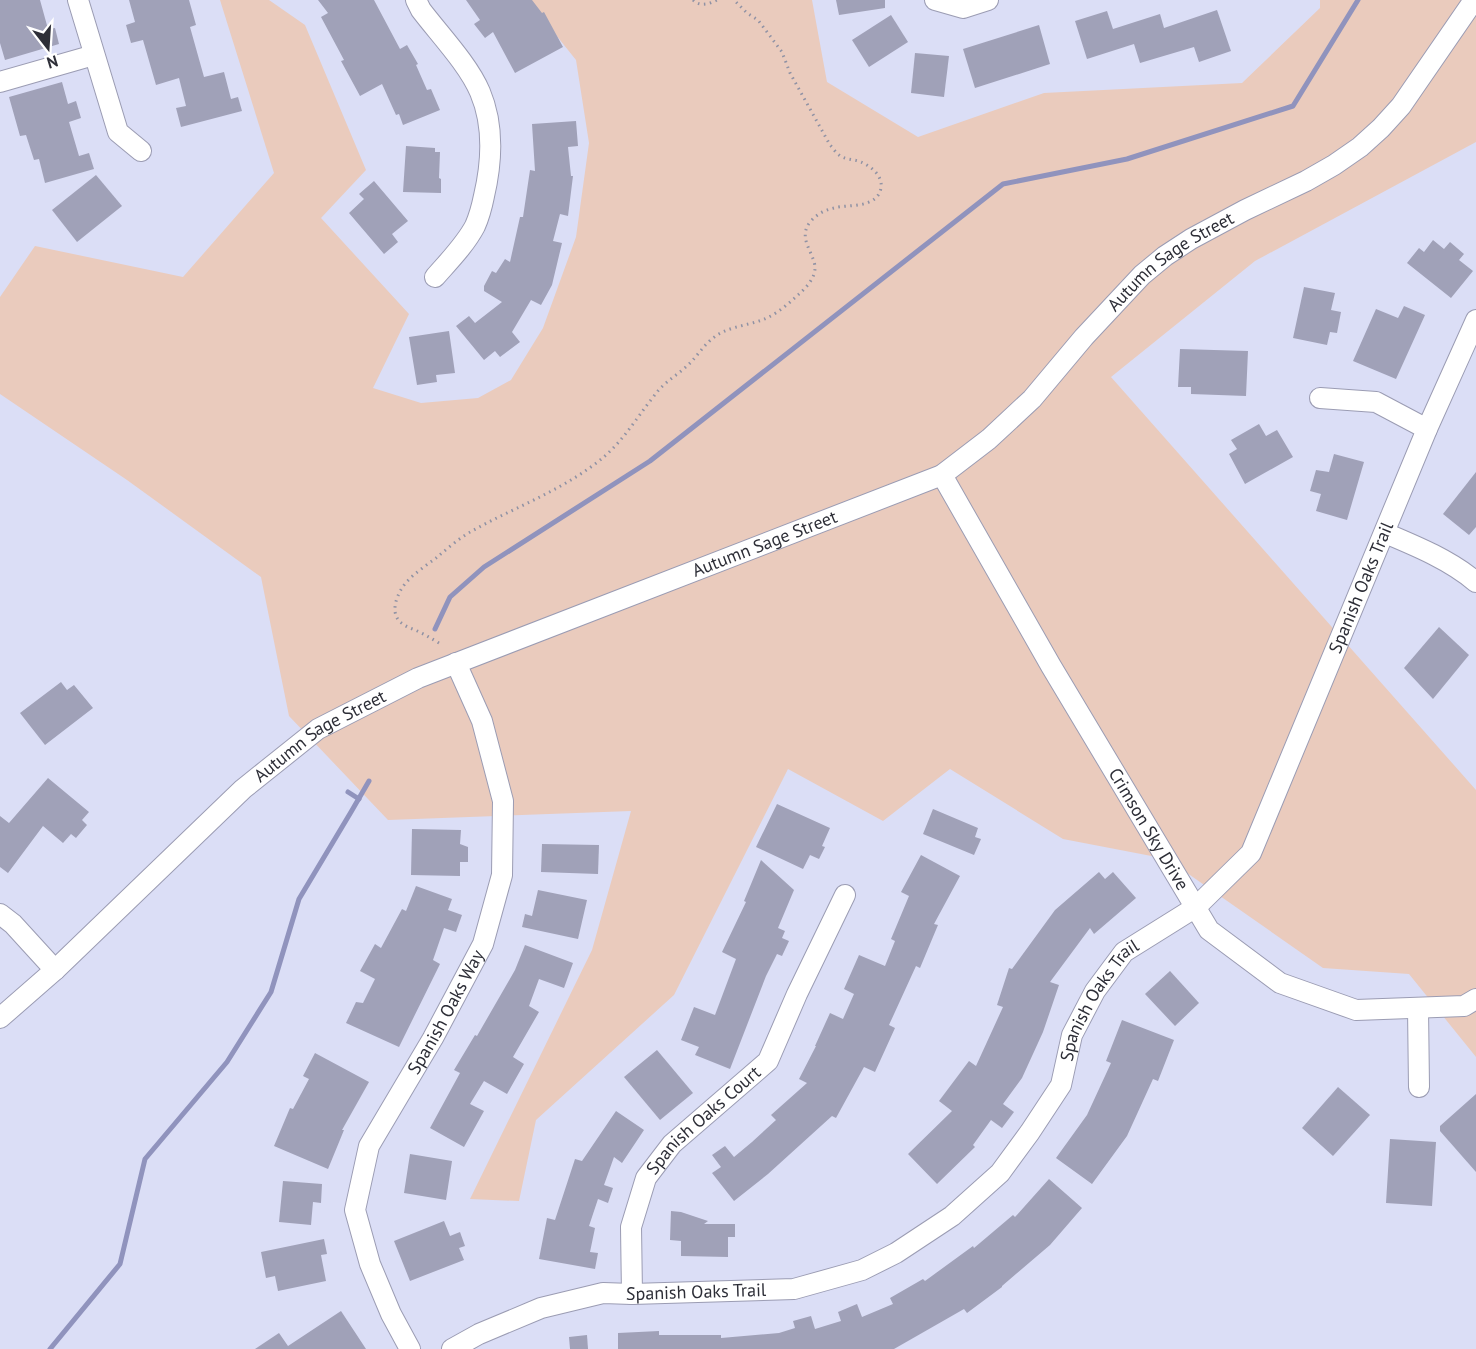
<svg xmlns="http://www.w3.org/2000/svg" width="1476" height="1349" viewBox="0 0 1476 1349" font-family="'PT Sans',sans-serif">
	<rect width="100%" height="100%" fill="#dbdef6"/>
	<path fill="#eacbbd" d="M220,0H269L305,25L366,170L321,218L409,314L373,388L421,403L478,398L511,380L543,328L576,237L589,143L576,60L528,0H812L827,82L918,137L1044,93L1242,83L1320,8V0H1476V142L1255,261L1111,377L1476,790V1057L1409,974L1323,968L1167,859L1063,839L950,769L883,821L788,769L674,995L536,1120L519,1201L470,1199L592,950L631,811L388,820L289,716L261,577L127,480L0,394V297L35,246L183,277L274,173Z"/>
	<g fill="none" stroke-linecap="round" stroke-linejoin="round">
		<g stroke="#9093bd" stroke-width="5">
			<path d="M435,629L450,597L484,567L650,461L1003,184L1127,159L1293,106L1358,0"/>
			<path d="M348,792L359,799"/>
			<path d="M50,1349L120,1264L145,1159L227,1062L271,992L299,899L351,812L369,781"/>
		</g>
	</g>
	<g fill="#a0a1b8">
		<path d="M0,0H40L48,29L55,28L59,44L5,60L0,43Z"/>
		<path d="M129,0H189L196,25L190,27L204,77L224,72L231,99L238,97L242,111L181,127L176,108L186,106L179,78L156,85L143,40L131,43L126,25L135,22Z"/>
		<path d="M318,0H374L400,49L407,45L418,64L416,65L427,90L431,89L440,110L403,125L399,114L396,115L382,84L360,96L341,61L344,60L321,17L328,13Z"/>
		<path d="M466,0H532L542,13L544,12L563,47L515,73L493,32L485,38L474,24L480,20Z"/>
		<path d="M836,0H885V8L839,15Z"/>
		<path d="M1217,10L1231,51L1199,62L1194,47L1140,63L1134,44L1087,59L1075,21L1107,11L1113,29L1160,14L1164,28Z"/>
		<path d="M891,15L908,42L869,67L852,40Z"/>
		<path d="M1039,25L1050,64L975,88L963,49Z"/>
		<path d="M915,53L949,56L944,97L911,93Z"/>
		<path d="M62,82L68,104L76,101L81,118L69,122L79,156L89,153L94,169L45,183L39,159L34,160L26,135L20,136L9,97Z"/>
		<path d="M576,121L578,146L568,147L571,176H573L568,216L560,214L553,241L562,243L552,285L541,305L531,300L512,332L520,342L500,357L495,351L484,360L456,326L469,316L475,323L502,302L484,291V286L492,271L496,273L505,259L510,262L520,217H523L530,170L535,171L532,124Z"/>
		<path d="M406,146L435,148V152H440L439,178L441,179V193L403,192Z"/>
		<path d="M96,175L122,206L77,242L52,210Z"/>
		<path d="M374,181L408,221L392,234L398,242L384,254L349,213L364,199L359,194Z"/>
		<path d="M1433,240L1444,249L1450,242L1464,254L1459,260L1473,271L1451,298L1407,263L1419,248L1424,252Z"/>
		<path d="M1304,287L1335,293L1331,310L1341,312L1337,333L1330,332L1327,345L1293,338Z"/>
		<path d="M1404,306L1425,315L1396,379L1353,361L1376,309L1398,318Z"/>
		<path d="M449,331L455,373L436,375L437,382L417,385L409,337Z"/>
		<path d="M1180,349L1248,351L1246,396L1191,394V387H1178Z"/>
		<path d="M1259,424L1266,436L1277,430L1293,457L1245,484L1229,454L1237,449L1231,440Z"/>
		<path d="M1334,454L1364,462L1347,520L1316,511L1321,494L1310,491L1316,470L1329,472Z"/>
		<path d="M1476,472V527L1469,535L1443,514Z"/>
		<path d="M1439,627L1469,655L1433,699L1404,668Z"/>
		<path d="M61,682L67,690L74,685L93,708L45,745L20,713Z"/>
		<path d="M48,778L89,812L82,820L87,825L76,838L71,834L63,843L43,826L8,873L0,867V816L9,823Z"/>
		<path d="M777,804L830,828L822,846L825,847L819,859L810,855L803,869L756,847Z"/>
		<path d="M933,809L978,828L975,837L981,839L974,855L923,834Z"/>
		<path d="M412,829L461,830L460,844L468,847V862H460V876L411,875Z"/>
		<path d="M542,844L599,845L598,874L541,872Z"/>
		<path d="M921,855L960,876L934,924L938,925L920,968L916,966L889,1025L895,1028L875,1072L864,1067L836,1118L832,1116L768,1174L734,1201L712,1173L721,1167L712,1155L725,1146L734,1157L752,1142L776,1120L771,1115L807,1083L799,1079L816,1046H815L830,1013L843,1019L854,994L844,989L859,955L885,966L895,941L891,939L909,896L901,892Z"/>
		<path d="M761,860L794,890L778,928L785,931L782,938L789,941L782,956L777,954L766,976L730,1069L695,1055L699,1047L681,1040L694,1007L715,1015L736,959L722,952L746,902L744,901Z"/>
		<path d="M1099,872L1105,879L1113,872L1136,898L1094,934L1090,928L1050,982L1059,985L1043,1032L1022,1078L1003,1104L1014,1112L1002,1128L991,1120L973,1145L975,1147L937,1184L908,1154L952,1111L939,1101L969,1061L976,1066L1003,1007L997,1005L1009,968L1012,969L1055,910Z"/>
		<path d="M416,886L452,899L448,910L462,915L456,932L444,928L433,960L440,964L399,1047L346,1023L356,1002L363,1003L375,979L360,971L375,944L381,948L402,909L406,911Z"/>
		<path d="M538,890L587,900L578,939L522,927L525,914L532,916Z"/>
		<path d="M525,945L573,963L564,988L539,979L529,1006L539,1012L513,1057L524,1064L507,1094L484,1081L470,1104L484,1111L464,1147L430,1128L460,1073L454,1070L475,1035L477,1036L515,970Z"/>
		<path d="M1170,971L1199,1003L1175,1026L1145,994Z"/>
		<path d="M1122,1020L1174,1040L1158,1081L1153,1079L1127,1136L1092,1184L1056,1158L1087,1115L1111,1063L1106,1061Z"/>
		<path d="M657,1050L693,1093L660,1120L624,1077Z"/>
		<path d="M315,1053L369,1082L342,1130H344L328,1169L274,1146L290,1108L293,1109L309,1079L303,1076Z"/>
		<path d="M1338,1087L1370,1115L1333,1156L1302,1128Z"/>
		<path d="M1476,1094V1172L1440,1131V1126Z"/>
		<path d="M616,1111L644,1130L622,1163L614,1157L604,1185L613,1188L608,1203L598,1199L589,1226L595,1228L590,1252L598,1253L595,1269L539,1259L547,1218L555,1220L575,1159L582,1161Z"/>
		<path d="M1390,1139L1436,1142L1432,1206L1386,1203Z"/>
		<path d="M410,1154L452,1161L446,1200L404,1193Z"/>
		<path d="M1049,1179L1082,1208L1050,1245L1002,1286V1287L967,1313L964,1309L894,1349H618V1333L659,1331V1335H721V1338L779,1333L795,1328L793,1321L811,1316L815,1329L841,1321L838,1312L857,1304L862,1317L893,1304L890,1298L923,1279L925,1281L973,1246L974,1248L1013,1215L1015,1217Z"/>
		<path d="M283,1181L322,1184L321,1203L313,1202L311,1225L279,1222Z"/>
		<path d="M671,1211L681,1212L708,1221L704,1224H735V1237H728V1257L681,1256V1241L670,1240Z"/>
		<path d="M444,1221L450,1236L460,1232L465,1246L459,1248L464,1260L410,1281L394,1241Z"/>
		<path d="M324,1239L327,1254L321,1255L326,1281L278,1291L275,1276L266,1278L261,1252Z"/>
		<path d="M341,1311L366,1349H255L279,1333L288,1346Z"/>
		<path d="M587,1335L588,1349H570L569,1337Z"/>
	</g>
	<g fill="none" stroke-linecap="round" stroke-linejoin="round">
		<g stroke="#9b9cb3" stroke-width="22">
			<g id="minor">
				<path d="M78,0L118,132L141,151"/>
				<path d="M416,0L421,10C440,35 468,64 480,92C494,125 492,162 484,196C482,206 479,217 475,226C465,245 449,261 435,277"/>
				<path d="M935,0L963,8L988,0"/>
				<path d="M0,82L94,55"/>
				<path d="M1320,398L1376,402L1427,429"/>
				<path id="s1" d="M942,475L1051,666L1209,930L1280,983L1356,1010L1464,1006L1476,999"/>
				<path d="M1385,533C1416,546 1450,560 1476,582"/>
				<path d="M0,914L13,924L55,970"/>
				<path d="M1418,1008L1419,1087"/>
				<path id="s2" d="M0,1018L55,970L243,789L318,729L418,678L942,475L989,439L1032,399L1084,337L1142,275L1165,256L1191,239L1245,210L1306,181L1334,165L1360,147L1381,128L1401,106L1474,0"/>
				<path id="s3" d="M632,1294L631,1227L646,1178L672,1144L768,1061L797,994L845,895"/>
				<path id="s4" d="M410,1349L391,1314L370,1264L355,1210L369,1146L433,1038L483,944L502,875L503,801L482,721L456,663"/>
				<path id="s5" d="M452,1349L479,1334L541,1308L603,1293L632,1294L794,1289L862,1270L896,1253L952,1216L1000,1173L1030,1132L1061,1085L1072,1035L1095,991L1124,952L1196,907L1251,853L1427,429L1476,320"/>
			</g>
		</g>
		<g stroke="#9092a4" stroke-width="3" stroke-dasharray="1.5 4.5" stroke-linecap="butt">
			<path d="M693,0C700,7 709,4 717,0"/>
			<path d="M439,643C432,639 426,635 419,632C414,629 408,628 403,624C390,616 395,599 402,588C410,576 424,567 436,558C447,549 459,538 472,531C513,508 556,493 595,464C621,445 634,421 654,396C663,383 676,376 687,366C696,358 702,347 712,339C725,327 746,326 762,320C776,315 788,304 799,294C806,288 815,278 815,268C815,253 796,238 811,221C817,214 825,210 834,208C848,204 877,209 881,188C883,176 871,166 861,162C854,159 845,160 839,155C836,153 833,148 830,145L790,73L782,52L758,20L747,13L734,0"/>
		</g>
		<use href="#minor" stroke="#fff" stroke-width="20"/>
	</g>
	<g text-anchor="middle" stroke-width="4.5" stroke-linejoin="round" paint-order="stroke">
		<g font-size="18" fill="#2d2e37" stroke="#fff">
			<text dy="6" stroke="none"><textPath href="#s2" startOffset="1419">Autumn Sage Street</textPath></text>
			<text dy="6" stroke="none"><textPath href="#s2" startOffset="914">Autumn Sage Street</textPath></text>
			<text dy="6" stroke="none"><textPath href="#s5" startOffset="1299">Spanish Oaks Trail</textPath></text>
			<text dy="6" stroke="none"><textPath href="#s2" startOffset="428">Autumn Sage Street</textPath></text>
			<text dy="6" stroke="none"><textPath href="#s1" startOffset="410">Crimson Sky Drive</textPath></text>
			<text dy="6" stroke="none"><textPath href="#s5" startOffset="795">Spanish Oaks Trail</textPath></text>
			<text dy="6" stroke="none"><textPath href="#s4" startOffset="370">Spanish Oaks Way</textPath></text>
			<text dy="6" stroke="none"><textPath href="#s3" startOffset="200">Spanish Oaks Court</textPath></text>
			<text dy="6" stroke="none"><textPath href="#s5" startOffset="255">Spanish Oaks Trail</textPath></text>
		</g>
	</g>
	<g transform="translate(48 48) rotate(163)" stroke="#ffffff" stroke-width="4.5" paint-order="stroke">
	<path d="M0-4.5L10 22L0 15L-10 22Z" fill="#2d2e37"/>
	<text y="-9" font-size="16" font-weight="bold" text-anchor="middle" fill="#2d2e37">N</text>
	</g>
</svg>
